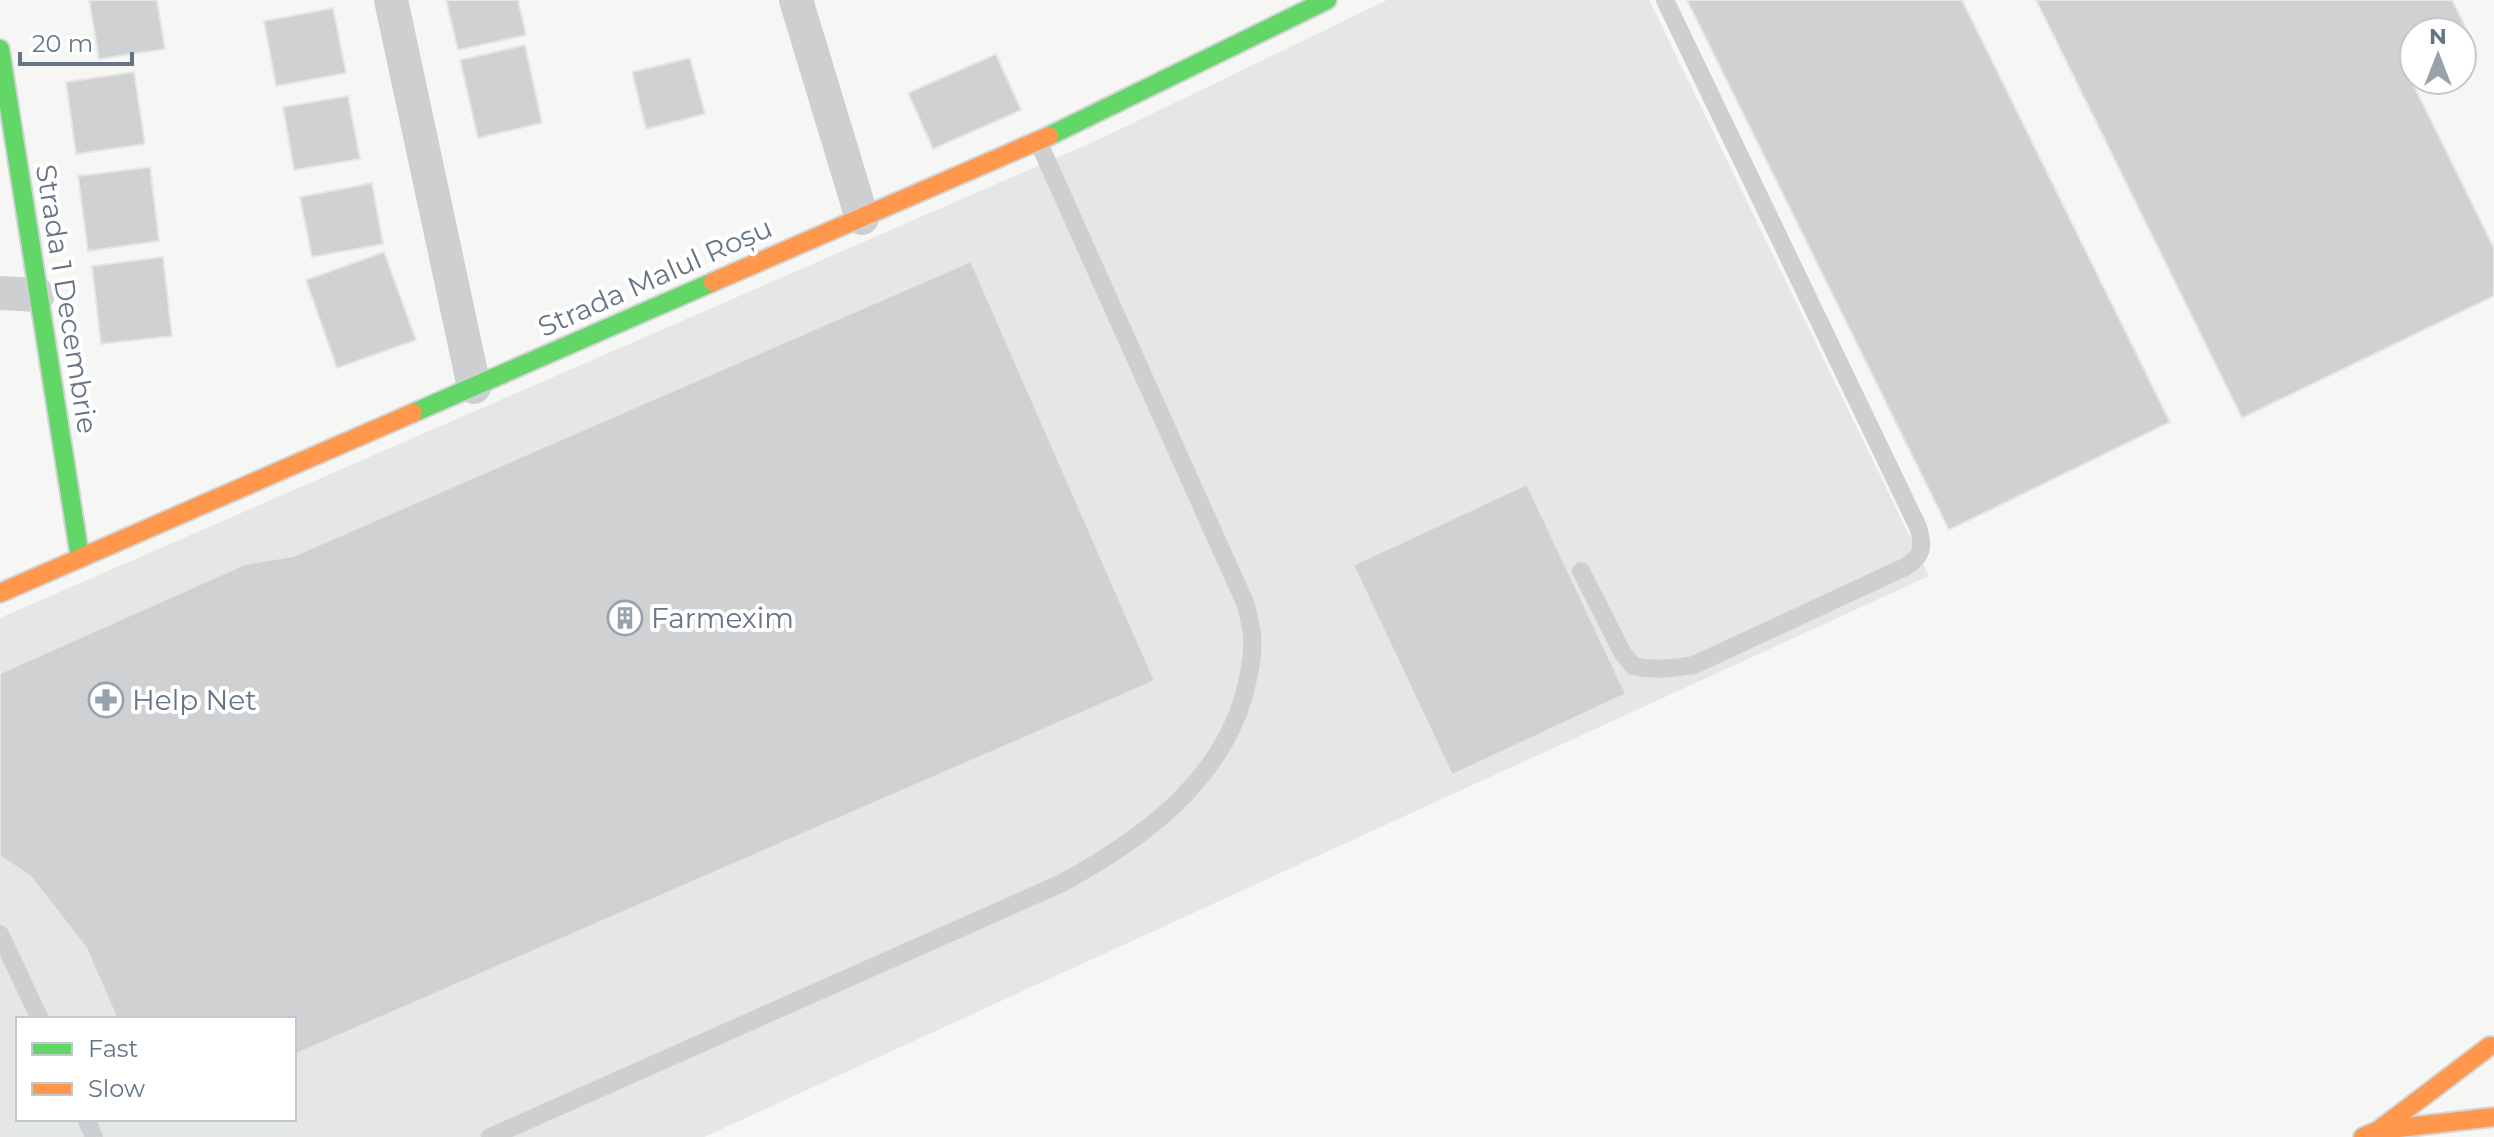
<svg xmlns="http://www.w3.org/2000/svg" width="2494" height="1137" viewBox="0 0 2494 1137" font-family="Montserrat,sans-serif">
	<rect width="100%" height="100%" fill="#f6f6f5"/>
	<path fill="#e5e6e6" fill-rule="evenodd" d="M1387,0H1649L1929,576L704,1137H0V618L1102,138ZM18,1019H294V1119H18Z"/>
	<g fill="#d0d1d2" stroke="#e6e6e4" stroke-width="2">
		<path d="M89,0H157L165,49L99,59Z"/>
		<path d="M446,0H518L526,35L458,50Z"/>
		<path d="M1687,0H1962L2170,422L1949,530Z"/>
		<path d="M2036,0H2452L2472,40L2462,45V32H2414V68L2407,72L2494,248V296L2242,418Z"/>
		<path d="M333,8L346,73L276,86L264,21Z"/>
		<path d="M525,45L542,123L478,138L460,60Z"/>
		<path d="M996,54L1021,110L933,149L908,93Z"/>
		<path d="M690,58L705,114L646,129L632,72Z"/>
		<path d="M134,72L145,144L76,154L66,82Z"/>
		<path d="M348,96L360,159L294,170L283,107Z"/>
		<path d="M150,167L159,241L88,251L78,176Z"/>
		<path d="M372,183L383,244L312,257L300,197Z"/>
		<path d="M384,252L416,340L337,368L306,280Z"/>
		<path d="M163,257L172,336L101,344L92,266Z"/>
		<path d="M971,261L1155,681L294,1055V1019H117L86,948L31,877L0,856V673L245,564L293,556Z"/>
		<path d="M1527,484L1626,694L1452,775L1353,565Z"/>
	</g>
	<g fill="none" stroke-linecap="round" stroke-linejoin="round">
		<g stroke="#d3d4d5" stroke-width="22">
			<g id="fast">
				<path d="M0,49L80,558"/>
				<path d="M1049,136L1327,0"/>
				<path d="M413,413L713,282"/>
			</g>
		</g>
		<g stroke="#d3d4d5" stroke-width="22">
			<g id="slow">
				<path d="M713,282L1049,136"/>
				<path d="M0,593L413,413"/>
				<path d="M2382,1130L2494,1117"/>
				<path d="M2363,1137L2379,1130L2490,1046"/>
			</g>
		</g>
		<g stroke="#cecfd0" stroke-width="18">
			<path d="M1581,571L1622,652L1633,666C1654,671 1673,668 1694,665L1905,567C1923,556 1924,547 1918,527L1665,0"/>
			<path d="M0,934L40,1019"/>
			<path d="M86,1119L94,1137"/>
			<path d="M490,1137L1062,883C1139,841 1219,784 1244,695C1249,676 1254,655 1252,635C1251,625 1248,615 1246,605L1038,141"/>
		</g>
		<g stroke="#cecfd0" stroke-width="34">
			<path d="M391,0L474,387"/>
			<path d="M796,0L862,218"/>
			<path d="M0,293L38,295"/>
		</g>
		<use href="#fast" stroke="#63d668" stroke-width="18"/>
		<use href="#slow" stroke="#ff974d" stroke-width="18"/>
	</g>
	<defs>
		<g id="building-ring" transform="scale(1.8)"><circle r="9.5" fill="#fff" stroke="#98a2ad" stroke-width="1.5"/><path d="M-4-6H4V6H1V3H-1V6H-4ZM-2.5-4.3h1.7v1.8h-1.7ZM.8-4.3h1.7v1.8H.8ZM-2.5-1h1.7V.8h-1.7ZM.8-1h1.7V.8H.8Z" fill="#98a2ad"/></g>
		<g id="pharmacy-ring" transform="scale(1.8)"><circle r="9.5" fill="#fff" stroke="#98a2ad" stroke-width="1.5"/><path d="M-2-6h4v4h4v4h-4v4h-4v-4h-4v-4h4Z" fill="#98a2ad"/></g>
	</defs>
	<g fill-rule="evenodd">
		<use href="#building-ring" x="625" y="618"/>
		<use href="#pharmacy-ring" x="106" y="700"/>
	</g>
	<g text-anchor="middle" stroke-width="8" stroke-linejoin="round" paint-order="stroke">
		<g font-size="28" fill="#667586" stroke="#fff">
			<text transform="translate(655 277) rotate(-24)" y="10">Strada Malul Roșu</text>
			<text transform="translate(67 299) rotate(81)" y="10">Strada 1 Decembrie</text>
		</g>
		<g font-size="28" fill="#667586" stroke="#fff" text-anchor="start">
			<text x="651" y="628">Farmexim</text>
			<text x="132" y="710">Help Net</text>
		</g>
	</g>
	<rect x="16" y="1017" width="280" height="104" fill="#ffffff" stroke="#c2c8cf" stroke-width="2"/>
	<rect x="32" y="1043" width="40" height="12" fill="#63d668" stroke="#c2c8cf" stroke-width="2"/>
	<text x="88" y="1057" font-size="24" fill="#667586">Fast</text>
	<rect x="32" y="1083" width="40" height="12" fill="#ff974d" stroke="#c2c8cf" stroke-width="2"/>
	<text x="88" y="1097" font-size="24" fill="#667586">Slow</text>
	<g transform="translate(2438 56)"><circle r="38" fill="#ffffff" stroke="#c2c8cf" stroke-width="2"/>
	<path d="M0-6L14 30L0 20L-14 30Z" fill="#98a2ad"/>
	<text y="-12" font-size="22" font-weight="bold" text-anchor="middle" fill="#667586">N</text>
	</g>
	<path d="M20 52v12h112v-12" fill="none" stroke="#667586" stroke-width="4"/>
	<text x="32" y="52" font-size="24" fill="#667586" stroke="#ffffff" stroke-width="6" paint-order="stroke">20 m</text>
</svg>
